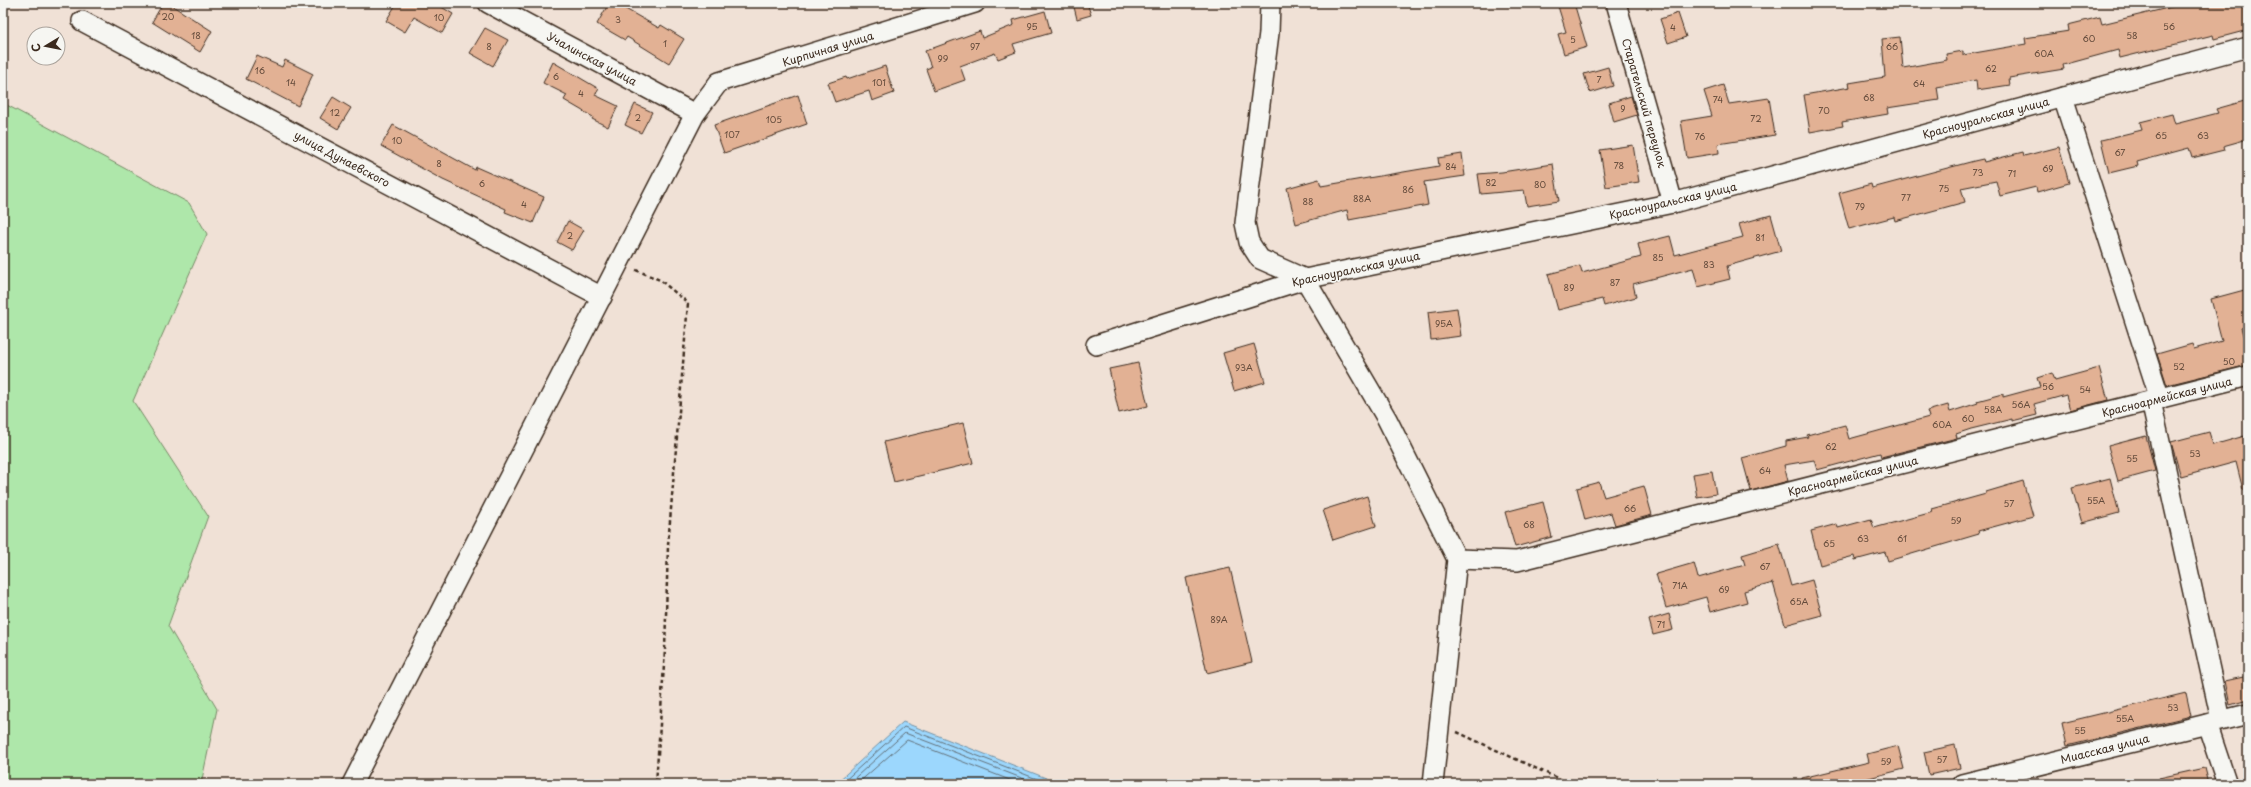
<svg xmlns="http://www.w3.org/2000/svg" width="2251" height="787" viewBox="0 0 2251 787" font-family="'Playpen Sans',sans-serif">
	<rect width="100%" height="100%" fill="#f0e1d6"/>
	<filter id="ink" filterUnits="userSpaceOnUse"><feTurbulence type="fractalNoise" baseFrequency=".025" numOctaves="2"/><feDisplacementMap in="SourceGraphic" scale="8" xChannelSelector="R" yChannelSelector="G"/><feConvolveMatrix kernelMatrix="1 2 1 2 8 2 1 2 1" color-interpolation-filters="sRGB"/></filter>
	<g filter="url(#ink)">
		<path fill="#aee7aa" stroke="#748864" d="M3,103L189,203L207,234L133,401L208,516L168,626L217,709L201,784H3Z"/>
		<path fill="#9cd7fd" stroke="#7592a4" d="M903,722L1046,778L1048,784H835Z"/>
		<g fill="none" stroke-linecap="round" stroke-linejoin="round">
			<g stroke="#626f77" stroke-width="1">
				<path d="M841,784L904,727L1042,781L1044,784"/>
				<path d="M848,784L905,733L1037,784"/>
				<path d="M857,784L907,740L1020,784"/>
			</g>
		</g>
		<g fill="#e2b194" stroke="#3b2a1e">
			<path d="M163,3H168L212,31L200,52L152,22Z"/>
			<path d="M389,3H435L453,14L442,33L414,17L405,32L386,21L395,6Z"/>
			<path d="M609,3H615L659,28L661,25L684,39L669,63L627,37L625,40L597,24Z"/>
			<path d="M1073,3H1087L1091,15L1077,19Z"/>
			<path d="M1557,3H1574L1587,47L1564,54L1558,34L1566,32Z"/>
			<path d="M2188,3H2248V30L2214,39L2213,35L2120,58L2118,50L2063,65L2064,69L2009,78L2010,85L1977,90L1976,80L1937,87L1939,100L1887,108L1888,114L1842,122L1843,126L1810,132L1804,95L1850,87L1849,83L1885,77L1882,39L1900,37L1903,68L1947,60L1946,54L1963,51V55L2026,44L2025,38L2069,31L2068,25L2100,17L2102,24Z"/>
			<path d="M1045,11L1051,33L1013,44L1016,52L998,59L995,53L960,66L965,80L934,91L926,69L931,67L925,51L980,31L982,38L1014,25L1013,20Z"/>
			<path d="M1678,13L1686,37L1668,43L1660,19Z"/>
			<path d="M485,28L508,40L493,66L470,53Z"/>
			<path d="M257,56L282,67L285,60L313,74L298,106L246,79Z"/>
			<path d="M553,62L599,89L595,95L618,106L608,127L592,119L593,117L564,100L567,95L543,83Z"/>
			<path d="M885,66L894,93L872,101L869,91L835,102L828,83L846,77L847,79Z"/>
			<path d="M1608,67L1613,86L1590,93L1584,74Z"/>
			<path d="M1723,85L1729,104L1769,98L1775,135L1718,144L1719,153L1687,158L1681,121L1712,116L1704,91Z"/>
			<path d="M798,95L807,124L724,153L714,125Z"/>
			<path d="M1631,96L1637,115L1614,122L1609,103Z"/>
			<path d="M333,97L351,108L338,129L320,118Z"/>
			<path d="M2248,100V139L2223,146L2224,150L2192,158L2189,148L2137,162L2138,166L2109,173L2101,140L2142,130L2140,122L2172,114L2175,124L2218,113L2216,109Z"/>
			<path d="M635,104L652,112L641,133L625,125Z"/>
			<path d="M393,125L475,170L476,167L544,197L533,223L505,212L506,209L443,180L381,146Z"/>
			<path d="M1633,145L1639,182L1606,187L1600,150Z"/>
			<path d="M2059,147L2069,183L2037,192L2036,187L2000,196L1996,181L1961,188L1965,202L1895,221L1894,217L1849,229L1839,193L1871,184L1872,188L1974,161L1983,159L1984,162L2023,152L2024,156Z"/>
			<path d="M1462,154L1465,176L1424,182L1428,205L1349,220L1347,210L1296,224L1287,188L1319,179L1321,186L1439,166L1438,158Z"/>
			<path d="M1553,164L1559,201L1527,206L1524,190L1481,194L1478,174L1502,172Z"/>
			<path d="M1771,215L1781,251L1727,266L1730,279L1698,287L1693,268L1633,284L1636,297L1604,306L1602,299L1558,310L1548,274L1580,266L1582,273L1641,257L1638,244L1670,236L1675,255L1743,237L1739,224Z"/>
			<path d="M568,221L584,230L572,250L557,242Z"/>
			<path d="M2248,289V326L2241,328L2248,352V365L2167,385L2157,354L2192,344L2194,349L2222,341L2211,299Z"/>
			<path d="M1457,308L1461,336L1431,340L1428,312Z"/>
			<path d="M1254,344L1265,382L1234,391L1223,353Z"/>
			<path d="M1138,363L1148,406L1119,413L1109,369Z"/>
			<path d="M2099,368L2108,400L2070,410L2066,395L2034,404L2037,415L2012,421V419L1971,429L1956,434L1957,438L1881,457L1880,453L1817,470L1814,460L1784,465L1788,481L1751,491L1742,458L1786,446V441L1808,437L1807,435L1845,425L1849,439L1929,417L1927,411L1948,405L1950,412L1978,403L1977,401L2003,394V397L2040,387L2037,378L2052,373L2055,380Z"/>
			<path d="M963,423L973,463L894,482L884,442Z"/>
			<path d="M2209,432L2213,445L2248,435V489L2243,490L2236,462L2181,477L2171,442Z"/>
			<path d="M2146,436L2155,471L2118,481L2108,446Z"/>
			<path d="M1712,471L1716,494L1697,497L1693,474Z"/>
			<path d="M2110,478L2119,513L2082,523L2072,488Z"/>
			<path d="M2023,481L2033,516L1978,531L1979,534L1888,561L1885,552L1855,560L1854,556L1820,565L1811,531L1837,524L1838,528L1871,519L1874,528L1933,512L1932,509L1986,494V492Z"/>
			<path d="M1599,482L1604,497L1644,486L1652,515L1615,525L1611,513L1585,520L1577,488Z"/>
			<path d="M1367,496L1376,526L1333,540L1323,510Z"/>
			<path d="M1543,502L1552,537L1515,547L1505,512Z"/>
			<path d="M1779,544L1791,586L1812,580L1822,615L1785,625L1773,583L1744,591L1747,602L1710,612L1706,597L1666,608L1656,574L1694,563L1698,578L1745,565L1742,555Z"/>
			<path d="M1230,568L1252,662L1207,673L1186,578Z"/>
			<path d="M1669,614L1673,630L1653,635L1649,620Z"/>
			<path d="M2248,676V700L2230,705L2225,681Z"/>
			<path d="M2186,693L2191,716L2067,746L2062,723Z"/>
			<path d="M1955,745L1960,768L1929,775L1924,752Z"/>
			<path d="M1898,746L1904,769L1857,781L1858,784H1802V778L1869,762L1867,754Z"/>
			<path d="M2204,768L2208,784H2160L2159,778Z"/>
		</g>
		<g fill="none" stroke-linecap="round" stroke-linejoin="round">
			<g stroke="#3b2a1e" stroke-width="22">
				<g id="minor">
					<path d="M488,3L695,114"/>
					<path d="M1270,3L1269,33L1245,223L1249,242L1260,259L1305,279L1387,419L1457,559L1433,784"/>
					<path d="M1616,3L1673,203"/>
					<path d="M82,21L602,297"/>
					<path d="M2063,97L2160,399"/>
					<path d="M1096,345L1305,279L1673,203L2248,47"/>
					<path d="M2151,401L2221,720"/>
					<path d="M1457,559L1517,561L2248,376"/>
					<path d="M2207,724L2227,784"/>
					<path d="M352,784L695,114L719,82L975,3"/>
					<path d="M1962,784L2248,714"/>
				</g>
			</g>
			<g stroke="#3b2a1e" stroke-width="2.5" stroke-dasharray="4 3" stroke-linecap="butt">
				<path d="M636,270L660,280L688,303L668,545L665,650L656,784"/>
				<path d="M1457,732L1570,784"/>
			</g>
			<use href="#minor" stroke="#f6f6f2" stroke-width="19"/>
		</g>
	</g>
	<g text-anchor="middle" stroke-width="3.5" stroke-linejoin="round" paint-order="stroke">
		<g font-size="9" fill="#654c3c">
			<text x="168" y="20">20</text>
			<text x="439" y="21">10</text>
			<text x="618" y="23">3</text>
			<text x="1032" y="30">95</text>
			<text x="2169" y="30">56</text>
			<text x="1673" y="31">4</text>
			<text x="196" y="39">18</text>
			<text x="2132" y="39">58</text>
			<text x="2089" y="42">60</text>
			<text x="1573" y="43">5</text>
			<text x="665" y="47">1</text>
			<text x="489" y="50">8</text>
			<text x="975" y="50">97</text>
			<text x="1892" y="50">66</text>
			<text x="2044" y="57">60А</text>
			<text x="943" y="62">99</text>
			<text x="1991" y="72">62</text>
			<text x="260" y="74">16</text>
			<text x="556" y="80">6</text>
			<text x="1599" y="83">7</text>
			<text x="291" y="86">14</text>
			<text x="879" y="86">101</text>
			<text x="1919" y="87">64</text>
			<text x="581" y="97">4</text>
			<text x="1869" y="101">68</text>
			<text x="1718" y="103">74</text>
			<text x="1623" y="112">9</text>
			<text x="1824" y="114">70</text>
			<text x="335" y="116">12</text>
			<text x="638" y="121">2</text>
			<text x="1756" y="122">72</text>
			<text x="774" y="123">105</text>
			<text x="732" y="138">107</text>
			<text x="2161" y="139">65</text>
			<text x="2203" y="139">63</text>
			<text x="1700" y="140">76</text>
			<text x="397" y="144">10</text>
			<text x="2120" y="156">67</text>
			<text x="439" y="167">8</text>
			<text x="1619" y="169">78</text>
			<text x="1451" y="170">84</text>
			<text x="2048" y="172">69</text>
			<text x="1978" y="176">73</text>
			<text x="2012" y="177">71</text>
			<text x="1491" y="186">82</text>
			<text x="482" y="187">6</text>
			<text x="1540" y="188">80</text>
			<text x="1944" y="192">75</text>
			<text x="1408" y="193">86</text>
			<text x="1906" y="201">77</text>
			<text x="1362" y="202">88А</text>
			<text x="1308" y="205">88</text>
			<text x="524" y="208">4</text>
			<text x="1860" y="210">79</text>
			<text x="570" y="239">2</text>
			<text x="1760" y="241">81</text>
			<text x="1658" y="261">85</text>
			<text x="1709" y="268">83</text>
			<text x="1615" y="286">87</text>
			<text x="1569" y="291">89</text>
			<text x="1444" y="327">95А</text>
			<text x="2229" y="365">50</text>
			<text x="2179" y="370">52</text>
			<text x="1244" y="371">93А</text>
			<text x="2048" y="390">56</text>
			<text x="2085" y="393">54</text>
			<text x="2021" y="408">56А</text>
			<text x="1993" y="413">58А</text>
			<text x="1968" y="422">60</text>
			<text x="1942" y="428">60А</text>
			<text x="1831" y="450">62</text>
			<text x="2195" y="457">53</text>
			<text x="2132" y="462">55</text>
			<text x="1765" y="474">64</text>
			<text x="2096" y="504">55А</text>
			<text x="2009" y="507">57</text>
			<text x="1630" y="512">66</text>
			<text x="1956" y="524">59</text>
			<text x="1529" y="528">68</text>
			<text x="1863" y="542">63</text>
			<text x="1902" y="542">61</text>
			<text x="1829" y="547">65</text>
			<text x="1765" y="570">67</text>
			<text x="1680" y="589">71А</text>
			<text x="1724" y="593">69</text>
			<text x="1799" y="605">65А</text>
			<text x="1219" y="623">89А</text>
			<text x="1661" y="628">71</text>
			<text x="2173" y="711">53</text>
			<text x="2125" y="722">55А</text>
			<text x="2080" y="734">55</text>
			<text x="1942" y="763">57</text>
			<text x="1886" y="765">59</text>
		</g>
		<g font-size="11" fill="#3b2a1e" stroke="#f6f6f2">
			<text transform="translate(828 49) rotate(-17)" y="4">Кирпичная улица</text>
			<text transform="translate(592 59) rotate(28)" y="4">Учалинская улица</text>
			<text transform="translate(1644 103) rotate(74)" y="4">Старательский переулок</text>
			<text transform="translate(1986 118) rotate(-15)" y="4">Красноуральская улица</text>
			<text transform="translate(342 159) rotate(28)" y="4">улица Дунаевского</text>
			<text transform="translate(1673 201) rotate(-13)" y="4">Красноуральская улица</text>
			<text transform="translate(1356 269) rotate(-12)" y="4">Красноуральская улица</text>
			<text transform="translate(2167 397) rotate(-14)" y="4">Красноармейская улица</text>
			<text transform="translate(1853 476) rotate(-14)" y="4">Красноармейская улица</text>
			<text transform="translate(2105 749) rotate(-14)" y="4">Миасская улица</text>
		</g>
	</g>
	<rect width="2251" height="787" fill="none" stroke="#f6f6f2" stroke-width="16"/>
	<rect x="8" y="8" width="2235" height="771" fill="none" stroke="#3b2a1e" stroke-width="1.5" filter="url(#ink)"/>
	<g transform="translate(46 46) rotate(260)"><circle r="19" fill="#f6f6f2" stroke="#aba49d"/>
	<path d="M0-3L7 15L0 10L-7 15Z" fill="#3b2a1e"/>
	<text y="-6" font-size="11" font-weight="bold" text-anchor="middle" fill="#3b2a1e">С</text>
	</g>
</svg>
